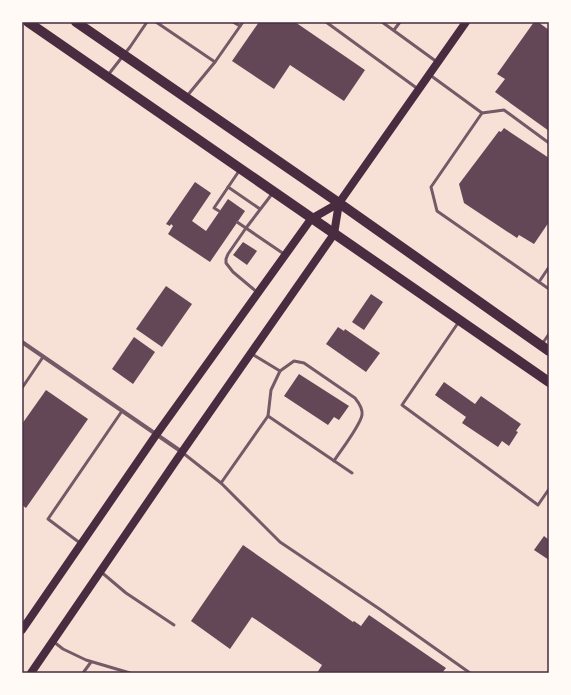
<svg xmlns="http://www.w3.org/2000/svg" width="571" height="695" viewBox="0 0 571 695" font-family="'Alegreya Sans',sans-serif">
	<rect width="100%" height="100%" fill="#f7e1d7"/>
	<g fill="#644757">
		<path d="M259,22H295L365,70L344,101L290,65L274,89L232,61Z"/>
		<path d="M534,22H538L549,30V131L495,92L505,79L497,74Z"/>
		<path d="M504,128L549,158V222L534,244L519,235L517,238L464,203L459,184L499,131L501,132Z"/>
		<path d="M195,182L211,193L192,221L206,231L228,199L245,211L210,262L168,234L173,226L171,224L170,226L166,224Z"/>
		<path d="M243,242L257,251L247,265L233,255Z"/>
		<path d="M166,286L192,304L162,347L136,329Z"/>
		<path d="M371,294L383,302L364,330L352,322Z"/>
		<path d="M338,327L344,331L345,329L380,353L366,372L326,344Z"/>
		<path d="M134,337L155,352L133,384L112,369Z"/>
		<path d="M299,374L349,406L339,420L334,417L328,425L284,396Z"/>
		<path d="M444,382L475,404L481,396L521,424L516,431L518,432L509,446L502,441L498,447L462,423L466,417L435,395Z"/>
		<path d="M46,390L88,419L26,508L22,505V424Z"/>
		<path d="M544,536L549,540V560L534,550Z"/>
		<path d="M243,545L353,622L354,621L361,626L369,615L446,668L442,673H317L322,665L252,617L230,649L191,621Z"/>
	</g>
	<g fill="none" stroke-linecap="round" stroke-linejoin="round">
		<g stroke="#755966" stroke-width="3">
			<path d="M156,22L215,62L187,96"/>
			<path d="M233,22L240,26"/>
			<path d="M326,22L418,89"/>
			<path d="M382,22L437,62"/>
			<path d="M394,30L400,22"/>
			<path d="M215,62L243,22"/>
			<path d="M108,75L130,47L147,22"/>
			<path d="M430,75L482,113L504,110L549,143"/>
			<path d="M482,113L431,187L437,211L539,282L549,267"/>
			<path d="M228,187L260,209"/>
			<path d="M219,211L214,208L239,171"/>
			<path d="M237,222L284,254"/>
			<path d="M539,282L549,289"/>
			<path d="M258,293L233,272L226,263V259L228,254L246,228L272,194"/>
			<path d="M458,323L402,405L538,505L549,489"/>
			<path d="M542,344L549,334"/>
			<path d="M252,354L280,371"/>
			<path d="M22,388L43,357"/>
			<path d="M268,416L271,390L280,371L294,361L304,363L355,398C359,403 363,409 362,415C360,426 341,450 334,461"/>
			<path d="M183,453L221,483L280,542L381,610L470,673"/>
			<path d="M221,483L268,416L352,473"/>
			<path d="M80,543L48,519L122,411"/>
			<path d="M100,571L126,593L174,625"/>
			<path d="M54,642L63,649L86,660L130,673"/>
			<path d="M83,673L91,662"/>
		</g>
		<path stroke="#755966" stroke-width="4" d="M22,342L182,452"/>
		<g stroke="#4a2c40" stroke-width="8">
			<path d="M22,630L156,435L311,219L339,203"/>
			<path d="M31,673L182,452L334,234L339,203L466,22"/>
		</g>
		<g stroke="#4a2c40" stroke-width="10">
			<path d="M28,22L549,382"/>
			<path d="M76,22L339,203L549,351"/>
		</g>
	</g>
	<rect width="571" height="695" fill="none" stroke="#fffaf5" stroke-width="46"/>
	<rect x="23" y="23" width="525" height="649" fill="none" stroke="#4a2c40" stroke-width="1.5"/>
</svg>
